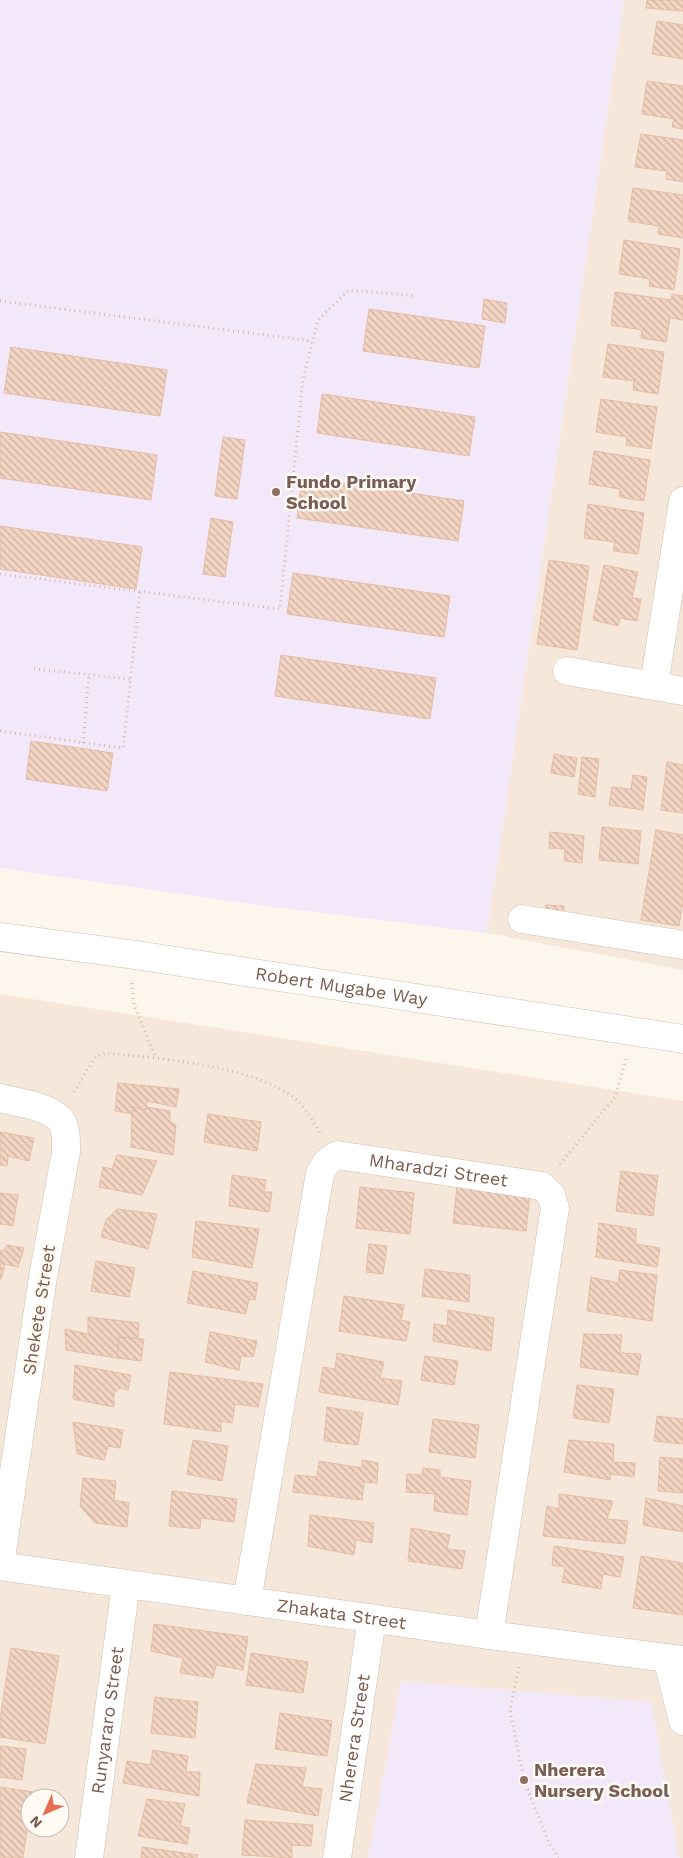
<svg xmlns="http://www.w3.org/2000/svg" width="683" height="1858" viewBox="0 0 683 1858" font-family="'Work Sans',sans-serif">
	<defs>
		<pattern id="building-back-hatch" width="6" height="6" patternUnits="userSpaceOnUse" patternTransform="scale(1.25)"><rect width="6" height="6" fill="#f3d5c3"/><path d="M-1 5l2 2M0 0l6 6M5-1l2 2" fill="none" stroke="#cab0a1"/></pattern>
	</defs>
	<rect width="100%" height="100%" fill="#fdf6ec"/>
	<g fill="#f5e8da" fill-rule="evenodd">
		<path d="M624,0H683V970L487,933Z"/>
		<path d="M0,994L683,1101V1858H0ZM30,1798H60V1828H30Z"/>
	</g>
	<g fill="#f3e8fa">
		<path d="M0,0H624L487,933L272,907L0,868Z"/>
		<path d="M401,1681L651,1702L679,1858H368Z"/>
	</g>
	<g fill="url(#building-back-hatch)" stroke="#e6bba3">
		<path d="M647,0H683V11L646,8Z"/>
		<path d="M657,21L683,25V59L652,54Z"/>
		<path d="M647,81L683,86V129L672,127L674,119L642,114Z"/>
		<path d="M641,134L683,140V182L666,179L667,171L635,167Z"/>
		<path d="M633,188L683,195V238L658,234L659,226L628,221Z"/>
		<path d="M624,240L680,249L674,290L649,286L650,279L619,274Z"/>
		<path d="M615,292L671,300L672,294L683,296V320L670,318L666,342L641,338L642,330L611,325Z"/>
		<path d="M484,299L507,303L505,323L482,319Z"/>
		<path d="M369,309L485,326L479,368L363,351Z"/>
		<path d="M608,344L664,352L658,394L633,390L634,381L603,377Z"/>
		<path d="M11,347L167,370L160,416L4,393Z"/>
		<path d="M322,394L475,417L469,456L317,433Z"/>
		<path d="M601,399L657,407L651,449L626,445L627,437L596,432Z"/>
		<path d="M0,432L157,455L151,500L0,478Z"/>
		<path d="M223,437L245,440L237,499L215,496Z"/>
		<path d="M594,451L650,460L644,501L619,497L620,489L589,484Z"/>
		<path d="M302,477L464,501L458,541L297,518Z"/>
		<path d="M588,504L644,513L638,554L613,551L615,542L584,538Z"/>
		<path d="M211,518L233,522L225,577L203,574Z"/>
		<path d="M0,526L142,547L136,589L0,569Z"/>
		<path d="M549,560L589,566L577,650L537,644Z"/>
		<path d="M604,565L638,572L632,598L641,599L637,621L620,618L618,626L593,620Z"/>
		<path d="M293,573L450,596L444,637L287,614Z"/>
		<path d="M281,655L436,678L430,719L275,696Z"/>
		<path d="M31,741L113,753L107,791L26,779Z"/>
		<path d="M554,754L577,758L574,777L551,773Z"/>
		<path d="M582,757L599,759L595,797L578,794Z"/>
		<path d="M667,762L683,765V813L661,810Z"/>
		<path d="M633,775L647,777L643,810L609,805L612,787L631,789Z"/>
		<path d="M602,827L641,831L638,864L599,860Z"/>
		<path d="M656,830L683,835V902L679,926L641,920Z"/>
		<path d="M550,832L584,836L582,863L564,861L565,849L549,848Z"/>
		<path d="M546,905L564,906L563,919L545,918Z"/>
		<path d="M118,1083L179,1089L176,1107L147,1101L146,1110L134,1107L132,1114L115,1111Z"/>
		<path d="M134,1107L146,1110L147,1107L170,1111V1122L176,1125L173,1155L131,1147L132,1114Z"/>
		<path d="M208,1114L261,1122L257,1151L204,1142Z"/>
		<path d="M0,1132L34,1138L29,1161L8,1156L7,1166L0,1165Z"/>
		<path d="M117,1155L157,1161L142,1195L99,1187L103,1167L112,1169Z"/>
		<path d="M621,1171L658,1176L653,1216L616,1211Z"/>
		<path d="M232,1175L266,1180L264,1192H272L269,1212L229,1206Z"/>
		<path d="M457,1186L530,1194L526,1231L453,1223Z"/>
		<path d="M360,1187L414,1193L410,1234L356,1228Z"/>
		<path d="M0,1193L18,1195L13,1226L0,1224Z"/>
		<path d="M117,1209L157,1214L148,1249L101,1237L106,1220Z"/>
		<path d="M196,1221L259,1229L252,1268L192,1257Z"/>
		<path d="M599,1223L636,1229V1244L660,1248L657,1267L596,1257Z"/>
		<path d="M369,1244L387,1246L383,1274L366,1272Z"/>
		<path d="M7,1245L24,1248L18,1267L5,1264L1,1279H0V1250L4,1251Z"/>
		<path d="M96,1261L135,1268L129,1297L91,1291Z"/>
		<path d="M425,1269L470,1275L469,1302L422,1296Z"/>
		<path d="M620,1270L657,1275L652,1321L587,1311L591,1277L618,1283Z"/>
		<path d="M193,1271L258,1283L255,1300L249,1299L246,1314L187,1303Z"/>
		<path d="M344,1296L404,1305L401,1320L410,1322L406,1341L339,1331Z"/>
		<path d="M448,1310L494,1318L491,1351L433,1341L434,1324L447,1326Z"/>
		<path d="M88,1317L139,1323L138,1339L119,1337L117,1358L66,1350L65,1329L88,1334Z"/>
		<path d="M210,1332L257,1341L253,1357L241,1356L239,1370L205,1362Z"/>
		<path d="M584,1334L622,1335L620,1353L641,1354L638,1375L580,1367Z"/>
		<path d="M119,1337L144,1339L141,1361L117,1358Z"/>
		<path d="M337,1353L384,1362L380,1378L402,1381L398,1405L319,1392L323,1367L335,1369Z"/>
		<path d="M425,1356L458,1361L454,1385L421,1380Z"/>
		<path d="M75,1365L131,1375L128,1390L120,1388L114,1393V1407L73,1399Z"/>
		<path d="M170,1372L263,1384L258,1407L235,1404L232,1423L221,1421V1432L164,1424Z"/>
		<path d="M577,1385L614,1389L609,1423L573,1418Z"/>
		<path d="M327,1407L363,1413L358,1445L324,1441Z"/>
		<path d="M657,1416L683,1419V1444L654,1441Z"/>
		<path d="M433,1419L479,1425L475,1458L429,1452Z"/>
		<path d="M73,1422L123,1430L120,1448L108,1446L104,1460L77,1454Z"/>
		<path d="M193,1440L228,1446L222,1481L187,1474Z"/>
		<path d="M569,1440L614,1444L613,1462L635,1463L634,1477L611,1474L610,1480L564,1472Z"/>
		<path d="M660,1457L683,1459V1493L658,1491Z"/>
		<path d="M362,1460L378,1463L377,1483L364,1482L362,1500L293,1492L295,1475L317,1477L319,1461L362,1468Z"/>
		<path d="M423,1468L440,1470V1477L471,1481L467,1515L434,1511L435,1494L406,1492L407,1474L422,1475Z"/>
		<path d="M83,1478L116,1481L114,1500L129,1503L127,1527L95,1523L80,1506Z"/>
		<path d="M172,1491L237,1499L234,1522L201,1518L200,1529L169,1526Z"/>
		<path d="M559,1494L613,1501L607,1519L628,1521L625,1544L543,1536L547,1506L559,1509Z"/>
		<path d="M646,1498L683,1506V1532L643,1525Z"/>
		<path d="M310,1515L374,1523L372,1543L356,1540L354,1555L308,1546Z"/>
		<path d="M411,1528L450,1535L447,1549L465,1551L462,1569L408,1561Z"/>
		<path d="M554,1546L624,1557L620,1577L603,1574L601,1589L562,1582L565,1567L552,1565Z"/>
		<path d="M641,1556L683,1563V1615L633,1608Z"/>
		<path d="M154,1624L248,1637L243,1670L216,1665L213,1678L180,1673L183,1658L151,1651Z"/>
		<path d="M11,1648L59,1656L45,1744L0,1737V1719Z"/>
		<path d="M251,1653L308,1662L303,1693L246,1685Z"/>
		<path d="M155,1697L198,1702L195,1738L151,1733Z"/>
		<path d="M280,1713L332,1721L327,1756L275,1749Z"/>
		<path d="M0,1746L26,1749L22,1780L0,1777Z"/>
		<path d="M153,1750L188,1756L186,1772H200L199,1796L123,1783L127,1761L150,1765Z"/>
		<path d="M256,1764L306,1768L302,1787L322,1789L318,1816L247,1803Z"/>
		<path d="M0,1787L33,1792L32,1798H30V1809L23,1858H0Z"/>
		<path d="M147,1799L185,1804L180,1826L190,1828L187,1844L138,1836Z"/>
		<path d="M245,1820L313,1825L311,1846L292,1845V1858L242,1855Z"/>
		<path d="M142,1847L198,1855L197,1858H141Z"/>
	</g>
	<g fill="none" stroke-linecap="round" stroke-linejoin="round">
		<g stroke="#d1beb0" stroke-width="29">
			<g id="minor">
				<path d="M567,671L683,691"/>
				<path d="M654,685L683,501"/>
				<path d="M522,919L683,945"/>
				<path d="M0,1098C18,1103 44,1105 59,1118C67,1126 66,1141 66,1152L43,1277L0,1565"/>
				<path id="s1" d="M0,1566L489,1635L683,1660"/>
				<path id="s2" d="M247,1601L320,1173L327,1162L337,1155L542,1186L551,1195L555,1208L489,1635"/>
				<path d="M667,1658L683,1721"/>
				<path id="s3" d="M89,1858L126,1584"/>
				<path id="s4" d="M337,1858L372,1618"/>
			</g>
		</g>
		<g stroke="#d1beb0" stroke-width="29">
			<g id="tertiary">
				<path id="s5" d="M0,937L129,954L683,1039"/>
			</g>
		</g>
		<g stroke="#d9b8a5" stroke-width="3" stroke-dasharray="1 4" stroke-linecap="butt">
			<path d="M0,301L312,341"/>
			<path d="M0,574L280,609L303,379L318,320L349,290L416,296"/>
			<path d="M34,669L130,679"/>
			<path d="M0,731L123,748L140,591"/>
			<path d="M83,743L89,675"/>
			<path d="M132,983L134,1005L156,1058"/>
			<path d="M74,1092L96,1056L107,1053C161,1059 256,1065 298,1101C306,1109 313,1122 320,1132"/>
			<path d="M560,1164L615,1097L626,1059"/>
			<path d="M519,1667L510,1710L524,1780L549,1843L558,1858"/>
		</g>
		<use href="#minor" stroke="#fff" stroke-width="28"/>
		<use href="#tertiary" stroke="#fff" stroke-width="28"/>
	</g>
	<g fill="#8d6e63" stroke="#fffaf3" stroke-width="2">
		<circle cx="276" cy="492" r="5"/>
		<circle cx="524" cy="1780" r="5"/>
	</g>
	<g text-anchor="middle" stroke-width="5" stroke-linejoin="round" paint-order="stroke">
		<g font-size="18" font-weight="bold" fill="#785e54" stroke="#fffaf3" text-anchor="start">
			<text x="286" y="488">Fundo Primary<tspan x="286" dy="21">School</tspan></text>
			<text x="534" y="1776">Nherera<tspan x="534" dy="21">Nursery School</tspan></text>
		</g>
		<g font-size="18" fill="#7a5c4d" stroke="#fffaf3">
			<text dy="6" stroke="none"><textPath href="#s5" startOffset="345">Robert Mugabe Way</textPath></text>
			<text dy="6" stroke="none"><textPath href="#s2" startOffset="562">Mharadzi Street</textPath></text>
			<text transform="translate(39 1310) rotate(-81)" y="6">Shekete Street</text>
			<text dy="6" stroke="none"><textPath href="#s1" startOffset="345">Zhakata Street</textPath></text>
			<text dy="6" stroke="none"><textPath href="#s3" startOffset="139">Runyararo Street</textPath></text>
			<text dy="6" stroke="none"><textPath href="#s4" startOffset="121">Nherera Street</textPath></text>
		</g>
	</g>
	<g transform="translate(45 1813) rotate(225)"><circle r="24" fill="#fffaf3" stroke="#cabbb1"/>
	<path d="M0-4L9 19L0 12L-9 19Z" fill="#e76f51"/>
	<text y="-8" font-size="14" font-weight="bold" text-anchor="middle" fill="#7a5c4d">N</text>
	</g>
</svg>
